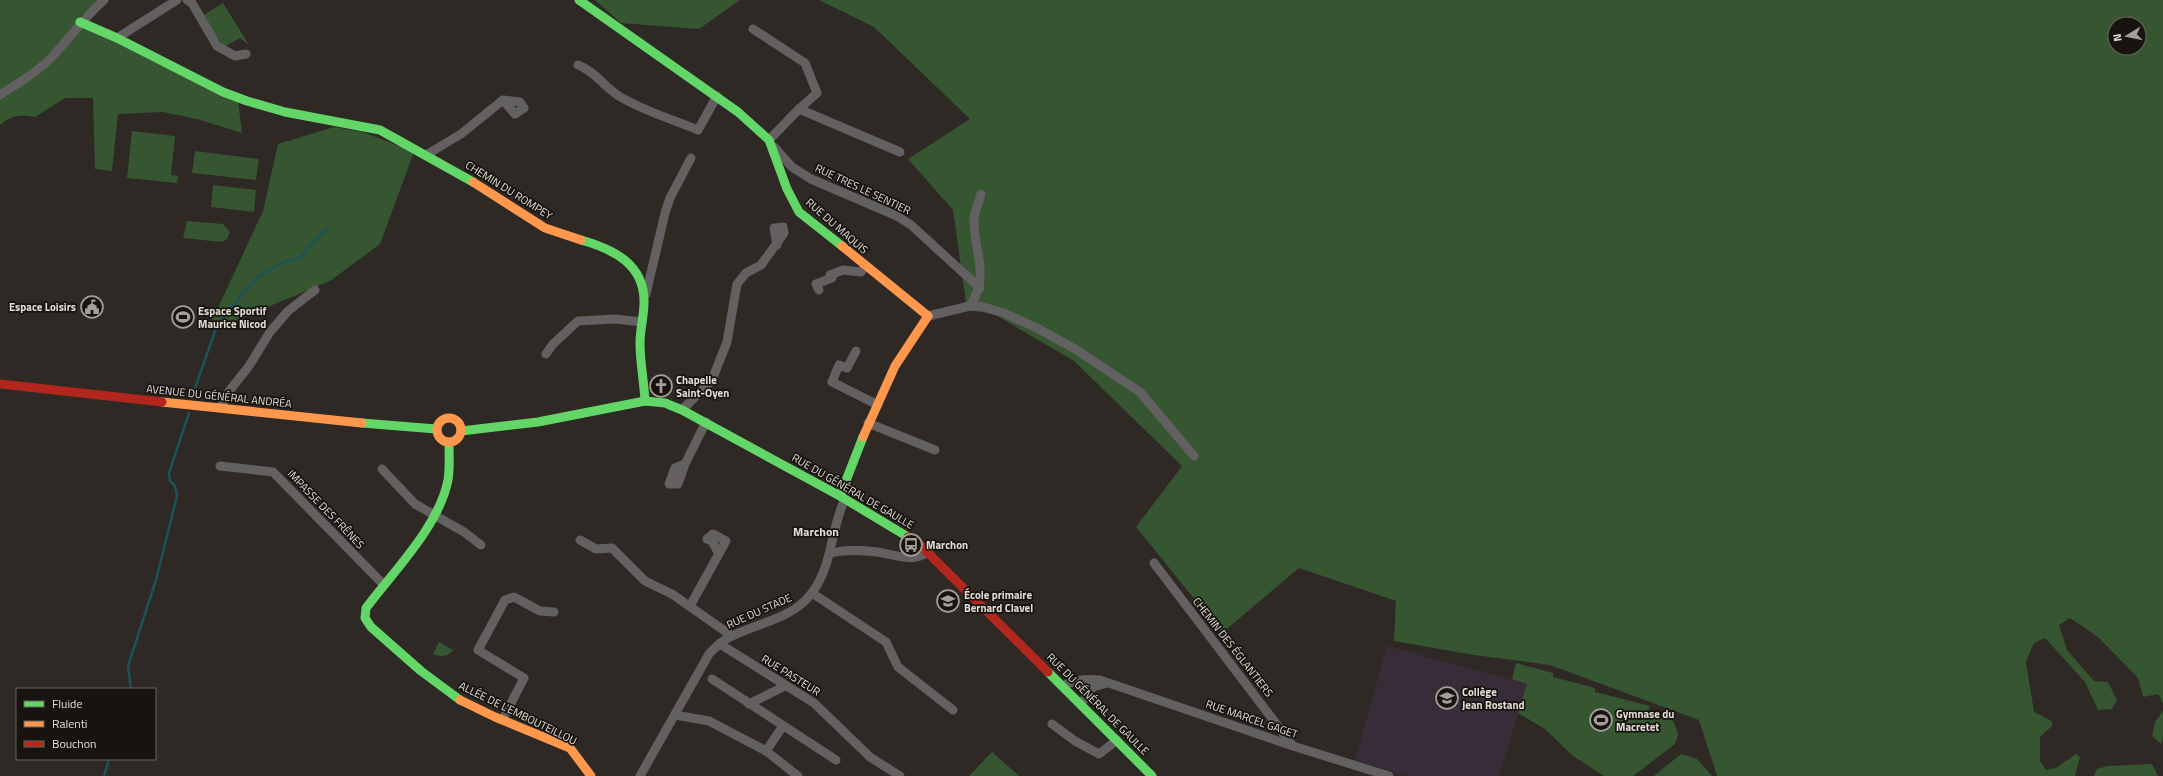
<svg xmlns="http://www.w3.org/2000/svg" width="2163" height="776" viewBox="0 0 2163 776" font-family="'Titillium Web',sans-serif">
	<rect width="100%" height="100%" fill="#2e2924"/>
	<path fill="#382c38" d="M1387,646L1527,684L1499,776H1407L1355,760Z"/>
	<g fill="#365531" fill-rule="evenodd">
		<path d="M0,0H100L77,19L238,100L242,133L197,119L163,112L118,114L112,171L95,169L93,98H65L35,117C20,114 12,115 0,125Z"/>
		<path d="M595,0H740L699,29L621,23Z"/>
		<path d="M819,0H2163V703L2158,694L2143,697L2138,678L2098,637L2070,618L2059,625L2067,650L2094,681L2108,682L2117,700L2112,709L2098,710L2085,682L2045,638L2034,643L2026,662L2034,712L2052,721V726L2040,737V761L2046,770L2056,768L2076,754L2080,757L2075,776H1717L1699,720L1550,665L1474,655L1394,641L1396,601L1299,568L1222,633L1136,527L1182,466L1074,361L994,314L967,310L953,210L908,159L970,119L874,27ZM2115,24H2139V48H2115Z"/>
		<path d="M223,3L249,45L240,38L224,47L202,16Z"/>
		<path d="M334,127L363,132L414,152L380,244L330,281L232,322L208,329L263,211L278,144Z"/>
		<path d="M132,131L175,136L171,175L178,176L177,183L127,178Z"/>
		<path d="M195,151L259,159L256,180L192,173Z"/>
		<path d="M213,185L256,190L254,212L211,207Z"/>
		<path d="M187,221L223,224L230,232L227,239L222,242L183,238Z"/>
		<path d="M439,642L453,650C448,657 441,657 433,654Z"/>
		<path d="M1516,663L1553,673V677L1595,688V692L1650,706L1648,711L1669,718L1674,722L1678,735L1675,744L1633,776H1604L1573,756L1545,729L1518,713L1527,684L1512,679Z"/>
		<path d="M2163,711V739L2161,744L2152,736L2155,722Z"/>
		<path d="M992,752L1019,776H969Z"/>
		<path d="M1681,754L1697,759L1712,776H1654Z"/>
		<path d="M2152,764L2158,776H2094L2097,769L2107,766Z"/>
	</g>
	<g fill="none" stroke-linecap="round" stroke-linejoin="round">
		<g stroke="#1a535a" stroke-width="2.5">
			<path d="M192,397L215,331L225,315L255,279L285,261L294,260L302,256L312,243L327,229"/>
			<path d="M131,689L128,666L156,580L177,496L175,486L170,481L169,473L189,413"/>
			<path d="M104,776L109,759"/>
		</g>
		<g stroke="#626060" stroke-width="9">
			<path d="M187,0L192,3L217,46L235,56L246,54"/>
			<path d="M753,29L805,63L817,93L799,109"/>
			<path d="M117,38L177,0"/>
			<path d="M578,65C595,71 604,87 619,96C643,111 672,119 698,130L717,96"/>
			<path d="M0,95C18,83 38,72 52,57C70,38 84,17 104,0"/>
			<path d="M769,140L799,109L900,152"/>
			<path d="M774,147L792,167L811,179L897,216L911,225L980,288"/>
			<path d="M426,155L461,134L503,100L520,102L524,108L515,114L503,100"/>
			<path d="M819,290L816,284L832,278L830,275L843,270L861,272L865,266"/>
			<path d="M646,294L665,213L670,198L691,158"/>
			<path d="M970,306C991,273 973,253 974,218C975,211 979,202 981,194"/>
			<path d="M928,316L970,306H980L1004,313L1037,328L1075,349L1140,392L1194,456"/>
			<path d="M856,351L847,368L839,365L832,382L878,405"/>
			<path d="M546,354L553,344L578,321L615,319L642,322"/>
			<path d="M220,408L230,390L249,366L270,332L288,311L315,290"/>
			<path d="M682,410L712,380L727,342L737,284L746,273L761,265L784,233L783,227L774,228L777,245"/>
			<path d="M868,423L935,450"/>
			<path d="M685,464L675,468L669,484H678L685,464L706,422"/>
			<path d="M220,466L273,472L383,584"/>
			<path d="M382,469L415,504L464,532L481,545"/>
			<path d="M580,540L596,549L612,548L645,581L672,594L732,636"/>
			<path d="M831,553C847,549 861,550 877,552C897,555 911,563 929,552"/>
			<path d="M1154,563L1293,746"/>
			<path d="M812,593L886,642L898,667L953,710"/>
			<path d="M690,606L726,541L713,534L707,539L712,541L719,554"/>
			<path d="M720,644L814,703L870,757L900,776"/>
			<path d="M712,679L836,760"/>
			<path d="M1063,686C1074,679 1087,679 1100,680L1293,746L1389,776"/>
			<path d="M749,704L785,686"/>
			<path d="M1081,704L1093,687L1107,683"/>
			<path d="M675,715L709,721L766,751L798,776"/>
			<path d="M503,719L524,678L478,650L505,600L514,597L540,611L554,612"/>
			<path d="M1052,724L1075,741L1099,754L1117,740"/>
			<path d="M766,751L783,726"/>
			<path d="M640,776L709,654C715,648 721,641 728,638C756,623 791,620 811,594C833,566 830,530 845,499"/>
		</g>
		<g stroke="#63d668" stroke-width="9">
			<path d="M579,0L738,112L769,140L787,189L799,212L842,246"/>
			<path d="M80,22L117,38L223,92L247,101L285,112L380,130L473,182"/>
			<path d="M581,240C613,249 645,264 644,303C644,316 640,329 640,343C640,362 644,382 645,401"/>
			<path d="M362,423L436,429"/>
			<path d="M461,431L538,422L645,401L665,403L682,410L840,496L908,537"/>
			<path d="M449,443C449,455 450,468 448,480C439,526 394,571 366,608L365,618L371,627L421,671L460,700"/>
			<path d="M840,496L863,437"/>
			<path d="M1048,672L1152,776"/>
		</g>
		<g stroke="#ff974d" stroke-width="9">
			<path d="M473,182L545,228L581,240"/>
			<path d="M842,246L928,316L895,366L863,437"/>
			<path d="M162,402L362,423"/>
			<circle cx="449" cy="430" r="12"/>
			<path d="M460,700L495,717L570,748L591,776"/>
		</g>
		<g stroke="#b3261e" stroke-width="9">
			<path d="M0,384L162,402"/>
			<path d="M908,537L917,542L1048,672"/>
		</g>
	</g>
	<defs>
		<g id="civic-ring" transform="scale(1.15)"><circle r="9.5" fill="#17130e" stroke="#a49e98" stroke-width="1.5"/><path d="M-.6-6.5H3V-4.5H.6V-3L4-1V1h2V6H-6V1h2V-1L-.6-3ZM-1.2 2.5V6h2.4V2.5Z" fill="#a49e98"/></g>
		<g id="stadium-ring" transform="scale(1.15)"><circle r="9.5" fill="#17130e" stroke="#a49e98" stroke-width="1.5"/><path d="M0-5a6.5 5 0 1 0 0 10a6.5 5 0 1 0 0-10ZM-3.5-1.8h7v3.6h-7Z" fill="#a49e98"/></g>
		<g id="church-ring" transform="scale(1.15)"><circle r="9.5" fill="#17130e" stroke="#a49e98" stroke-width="1.5"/><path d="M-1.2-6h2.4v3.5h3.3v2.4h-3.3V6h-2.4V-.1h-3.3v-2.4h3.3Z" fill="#a49e98"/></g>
		<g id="bus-ring" transform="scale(1.15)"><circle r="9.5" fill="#17130e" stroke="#a49e98" stroke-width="1.5"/><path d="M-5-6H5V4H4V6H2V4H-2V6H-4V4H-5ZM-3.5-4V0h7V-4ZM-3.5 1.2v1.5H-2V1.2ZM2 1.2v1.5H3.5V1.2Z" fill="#a49e98"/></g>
		<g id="school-ring" transform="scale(1.15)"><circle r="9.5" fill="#17130e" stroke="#a49e98" stroke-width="1.5"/><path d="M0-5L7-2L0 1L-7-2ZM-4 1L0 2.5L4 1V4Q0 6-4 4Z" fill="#a49e98"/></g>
	</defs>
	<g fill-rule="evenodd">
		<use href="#civic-ring" x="92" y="307"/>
		<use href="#stadium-ring" x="183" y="317"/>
		<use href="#church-ring" x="661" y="386"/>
		<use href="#bus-ring" x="911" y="545"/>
		<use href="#school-ring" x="948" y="601"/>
		<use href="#school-ring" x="1447" y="698"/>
		<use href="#stadium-ring" x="1601" y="720"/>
	</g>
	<g text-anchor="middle" stroke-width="3.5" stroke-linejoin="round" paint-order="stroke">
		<g font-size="11" fill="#e3ddd7" stroke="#17130e">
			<text transform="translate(863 189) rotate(25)" y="4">RUE TRES LE SENTIER</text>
			<text transform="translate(509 190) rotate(32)" y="4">CHEMIN DU ROMPEY</text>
			<text transform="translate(837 226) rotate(41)" y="4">RUE DU MAQUIS</text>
			<text transform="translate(219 396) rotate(6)" y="4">AVENUE DU GÉNÉRAL ANDRÉA</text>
			<text transform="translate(853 491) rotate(30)" y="4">RUE DU GÉNÉRAL DE GAULLE</text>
			<text transform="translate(326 509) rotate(46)" y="4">IMPASSE DES FRÊNES</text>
			<text transform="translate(759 611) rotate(-24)" y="4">RUE DU STADE</text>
			<text transform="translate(1233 647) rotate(52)" y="4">CHEMIN DES ÉGLANTIERS</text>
			<text transform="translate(791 675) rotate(32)" y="4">RUE PASTEUR</text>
			<text transform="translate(1098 704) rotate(45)" y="4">RUE DU GÉNÉRAL DE GAULLE</text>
			<text transform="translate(518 713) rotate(26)" y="4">ALLÉE DE L'EMBOUTEILLOU</text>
			<text transform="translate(1252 719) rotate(19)" y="4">RUE MARCEL GAGET</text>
		</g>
		<g font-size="11" font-weight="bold" fill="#e3ddd7" stroke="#17130e" text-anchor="start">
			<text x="76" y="311" text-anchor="end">Espace Loisirs</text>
			<text x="198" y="315">Espace Sportif<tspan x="198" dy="13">Maurice Nicod</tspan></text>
			<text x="676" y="384">Chapelle<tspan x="676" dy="13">Saint-Oyen</tspan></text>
			<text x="926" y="549">Marchon</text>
			<text x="964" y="599">École primaire<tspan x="964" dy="13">Bernard Clavel</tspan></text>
			<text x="1462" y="696">Collège<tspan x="1462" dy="13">Jean Rostand</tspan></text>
			<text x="1616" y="718">Gymnase du<tspan x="1616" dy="13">Macretet</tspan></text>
		</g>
		<g font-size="12" font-weight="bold" fill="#e3ddd7" stroke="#17130e">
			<text x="816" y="536">Marchon</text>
		</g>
	</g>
	<rect x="16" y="688" width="140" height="72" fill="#17130e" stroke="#69645e"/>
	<rect x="24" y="701" width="20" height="6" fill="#63d668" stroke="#69645e"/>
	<text x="52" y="708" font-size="12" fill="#e3ddd7">Fluide</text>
	<rect x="24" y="721" width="20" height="6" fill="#ff974d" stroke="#69645e"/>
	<text x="52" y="728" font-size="12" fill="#e3ddd7">Ralenti</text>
	<rect x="24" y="741" width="20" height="6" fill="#b3261e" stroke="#69645e"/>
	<text x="52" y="748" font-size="12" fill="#e3ddd7">Bouchon</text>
	<g transform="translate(2127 36) rotate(260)"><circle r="19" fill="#17130e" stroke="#69645e"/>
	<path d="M0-3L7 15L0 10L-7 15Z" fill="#a49e98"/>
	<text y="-6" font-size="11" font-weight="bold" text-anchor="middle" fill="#e3ddd7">N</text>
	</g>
</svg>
